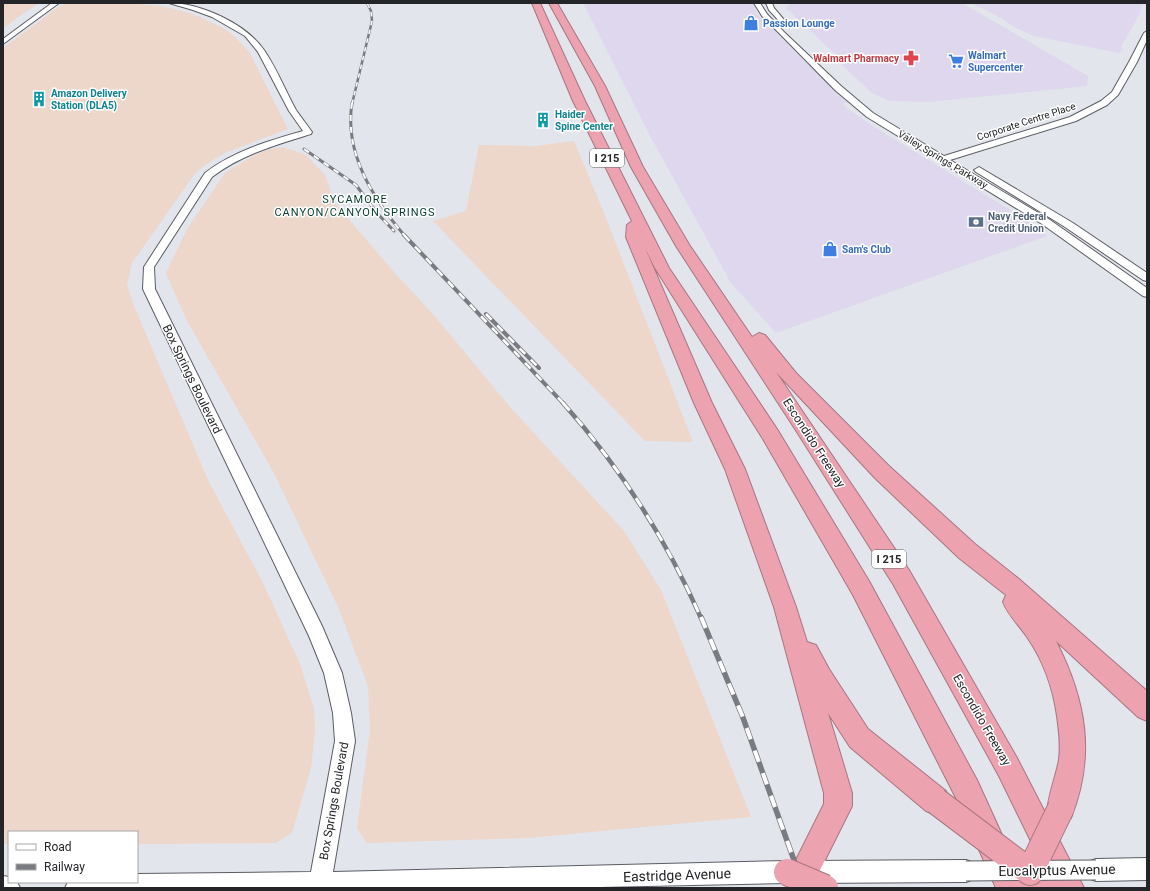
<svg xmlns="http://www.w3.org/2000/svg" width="1150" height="891" viewBox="0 0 1150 891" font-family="Roboto,sans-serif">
	<rect width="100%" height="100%" fill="#e2e5ec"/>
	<g fill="#ded7ed">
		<path d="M583,3H754L757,14L848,103H842L848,109L873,126L1025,219L1047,236L776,333L731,283L648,132Z"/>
		<path d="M791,3H962L1088,76L1087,86L928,102L890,101L872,93L843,66L836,55L787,9L786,8Z"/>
		<path d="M970,3H1142L1139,15L1121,47L1123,50L1119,53L1034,36L1016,28L994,14Z"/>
	</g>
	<g fill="#edd6ca">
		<path d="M3,3H38V4L18,17L3,29Z"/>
		<path d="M67,4H135L162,6L193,14L223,28L233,35L249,52L288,129L227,152L211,161L196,172L132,263L127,285L134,306L208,480L263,583L300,664L314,709L315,731L311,768L292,833L276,843L137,844V832H9V844H3V48L60,6Z"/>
		<path d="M574,141L606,218L693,442L645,441L433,221L466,211L479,145L535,146Z"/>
		<path d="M283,147L306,155L325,175L335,203L393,271L432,313L510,407L624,531L661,590L751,817L528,838L367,843L357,828L370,730L368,686L339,609L274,473L186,319L166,273L187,229L225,173L253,156L267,150Z"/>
	</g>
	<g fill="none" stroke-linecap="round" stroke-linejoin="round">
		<g stroke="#5b5d63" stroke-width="2">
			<g id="secondary">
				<path d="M52,3H59L3,44V39Z"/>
				<path d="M169,3C201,3 246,24 264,50C277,69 285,90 296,110C301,117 307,125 312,132L311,134C276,145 242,154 212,177L154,267L155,289L322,626L342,673L351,713L355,741L333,872L787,861L795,864L796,867V864L804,861L966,860L974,863L977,871L974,879L966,882L804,883L796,880V877L795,880L787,883L554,888H65L68,882H137V874L311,872L335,741L333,713L324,673L309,636L143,289L144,267L205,173C234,151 268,141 303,131L289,111L258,52L245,36L212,17L193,10Z"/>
				<path d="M754,3H760L767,14L784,32L841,86L873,113L944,156L1070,117L1101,101L1112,92L1129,62L1144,33L1147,31V40L1137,62L1118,95L1107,105L1076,121L950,160L1050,220L1147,288V297L1143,296L1042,224L867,117L835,90L780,34L762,16Z"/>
				<path d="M766,3H772L774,8L785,21L784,22H780L769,10Z"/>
				<path d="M979,167L1073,223L1147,273V281L1143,280L1065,227L976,172L974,170Z"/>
				<path d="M1147,858V880L1096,881L1088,878L1085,870L1088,862L1096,859Z"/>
				<path d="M3,876L9,877V882H17L20,888H3Z"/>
			</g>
		</g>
		<g stroke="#a77680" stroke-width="2">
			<path id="highway" d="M532,3H540L585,101L669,268L777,429L869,581L977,780L1017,868L1020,862L1030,858L1041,862L999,776L893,584L797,432L676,246L631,167L595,86L549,3H557L605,86L643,167L690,246L752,337L759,333L765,335L796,373L889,466L975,544L1019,579L1147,691V721L1138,717L1056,641C1086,700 1096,755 1071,818L1061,822L1051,818C1050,815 1048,812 1048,809C1046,802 1058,770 1059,759C1061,745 1059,730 1057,716C1053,688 1043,660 1027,637C1019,625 1008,615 1003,602L1006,595L959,558L875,478L776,372L909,570L1017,758L1084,888H996L957,800L853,595L763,439L655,268L645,248L712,403L745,469L796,607L807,642L816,645L829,669L868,729L946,791L950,801L946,811L936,815L926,811L850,747L828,713L852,793V806L814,882L804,886L794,882L790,872L824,804V793L774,607L725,469L694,403L626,237L627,225L632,221L573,101Z"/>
		</g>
		<use href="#secondary" fill="#fff" fill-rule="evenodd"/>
		<use href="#highway" fill="#eda2b0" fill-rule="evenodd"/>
		<g stroke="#797b80" stroke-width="2.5">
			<path id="rail-far4" d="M352,104L372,21L371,11L367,3"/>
		</g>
		<g stroke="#797b80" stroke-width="3">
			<g id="rail-far3">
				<path d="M352,103C344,153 373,199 405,236"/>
				<path d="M304,149L356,185L377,213L394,231"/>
			</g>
		</g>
		<g stroke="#797b80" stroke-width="4">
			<g id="rail-far2">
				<path d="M404,235L564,404"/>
				<path d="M486,314L539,368"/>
			</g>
		</g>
		<g stroke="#797b80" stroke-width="4.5">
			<path id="rail-far1" d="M563,403C620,467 666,539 701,618"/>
		</g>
		<g stroke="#797b80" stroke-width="5.5">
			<path id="rail" d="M701,617L742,715L804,888"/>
		</g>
		<use href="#rail-far4" stroke="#fff" stroke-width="1.5" stroke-dasharray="4.5" stroke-linecap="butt"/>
		<use href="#rail-far3" stroke="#fff" stroke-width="2" stroke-dasharray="6" stroke-linecap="butt"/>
		<use href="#rail-far2" stroke="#fff" stroke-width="2.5" stroke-dasharray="8" stroke-linecap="butt"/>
		<use href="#rail-far1" stroke="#fff" stroke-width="3" stroke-dasharray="10" stroke-linecap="butt"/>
		<use href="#rail" stroke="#fff" stroke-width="4" stroke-dasharray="12" stroke-linecap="butt"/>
		<g stroke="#5b5d63" stroke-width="21" stroke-linecap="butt">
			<path id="secondary-bridge" d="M966,871L1096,870"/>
		</g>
		<g stroke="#a77680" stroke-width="28" stroke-linecap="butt">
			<g id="highway-bridge">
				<path d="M936,801L1030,872L1061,808"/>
				<path d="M787,872L825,888"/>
			</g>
		</g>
		<use href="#secondary-bridge" stroke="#fff" stroke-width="19"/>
		<use href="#highway-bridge" stroke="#eda2b0" stroke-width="26"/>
	</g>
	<defs>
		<g id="shop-bare" transform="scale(1.2)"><path d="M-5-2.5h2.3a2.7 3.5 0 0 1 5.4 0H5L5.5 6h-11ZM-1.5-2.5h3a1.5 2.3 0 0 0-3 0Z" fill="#3f7fe0" stroke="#fff" stroke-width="2.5" paint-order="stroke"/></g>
		<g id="pharmacy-bare" transform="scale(1.2)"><path d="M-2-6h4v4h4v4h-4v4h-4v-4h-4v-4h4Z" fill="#e0444e" stroke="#fff" stroke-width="2.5" paint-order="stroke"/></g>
		<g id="supermarket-bare" transform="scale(1.2)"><path d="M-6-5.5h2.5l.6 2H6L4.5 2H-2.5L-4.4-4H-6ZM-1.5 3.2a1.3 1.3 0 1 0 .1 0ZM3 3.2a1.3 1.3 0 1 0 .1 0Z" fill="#3f7fe0" stroke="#fff" stroke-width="2.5" paint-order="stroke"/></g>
		<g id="building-bare" transform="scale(1.2)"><path d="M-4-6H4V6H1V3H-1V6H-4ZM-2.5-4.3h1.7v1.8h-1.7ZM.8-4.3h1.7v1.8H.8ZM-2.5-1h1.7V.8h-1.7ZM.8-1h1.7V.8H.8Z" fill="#0f9aa8" stroke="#fff" stroke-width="2.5" paint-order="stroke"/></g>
		<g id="bank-bare" transform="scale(1.2)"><path d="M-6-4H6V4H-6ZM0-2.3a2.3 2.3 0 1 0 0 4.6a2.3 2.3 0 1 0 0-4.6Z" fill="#5c6f8a" stroke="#fff" stroke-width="2.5" paint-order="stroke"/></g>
	</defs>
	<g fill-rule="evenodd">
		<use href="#shop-bare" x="751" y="23"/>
		<use href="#pharmacy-bare" x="911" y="58"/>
		<use href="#supermarket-bare" x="956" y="61"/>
		<use href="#building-bare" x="39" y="99"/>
		<use href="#building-bare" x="543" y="120"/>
		<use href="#bank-bare" x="976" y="222"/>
		<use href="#shop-bare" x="830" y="249"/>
	</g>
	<g text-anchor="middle" stroke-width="3" stroke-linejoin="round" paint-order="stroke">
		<g font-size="10" font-weight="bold" fill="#366cbe" stroke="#fff" text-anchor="start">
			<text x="763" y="27">Passion Lounge</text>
			<text x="968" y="59">Walmart<tspan x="968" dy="12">Supercenter</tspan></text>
			<text x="842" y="253">Sam's Club</text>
		</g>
		<g font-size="10" font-weight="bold" fill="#be3a42" stroke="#fff" text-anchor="end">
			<text x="899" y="62">Walmart Pharmacy</text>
		</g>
		<g font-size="10" font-weight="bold" fill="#0d838f" stroke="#fff" text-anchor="start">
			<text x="51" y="97">Amazon Delivery<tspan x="51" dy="12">Station (DLA5)</tspan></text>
			<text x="555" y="118">Haider<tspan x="555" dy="12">Spine Center</tspan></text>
		</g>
		<g font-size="10" fill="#242528" stroke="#fff">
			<text transform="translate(1026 121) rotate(-18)" y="4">Corporate Centre Place</text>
			<text transform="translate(943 159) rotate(31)" y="4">Valley Springs Parkway</text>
		</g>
		<g font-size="10" font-weight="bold" fill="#4e5e75" stroke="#fff" text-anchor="start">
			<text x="988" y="220">Navy Federal<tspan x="988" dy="12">Credit Union</tspan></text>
		</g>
		<g fill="#fff" stroke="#666668" stroke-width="1">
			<rect x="590" y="149" width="34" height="18" rx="3"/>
			<rect x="872" y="550" width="34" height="18" rx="3"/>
		</g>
		<g font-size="11" font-weight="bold" fill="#242528">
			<text x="607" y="162">I 215</text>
			<text x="889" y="563">I 215</text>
		</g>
		<g font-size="11" letter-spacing="1" fill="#053c2e" stroke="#fff">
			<text x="355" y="203">SYCAMORE<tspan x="355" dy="13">CANYON/CANYON SPRINGS</tspan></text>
		</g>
		<g font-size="12" fill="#242528" stroke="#fff">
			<text transform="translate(192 379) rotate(64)" y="4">Box Springs Boulevard</text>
			<text transform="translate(814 443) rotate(57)" y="4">Escondido Freeway</text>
			<text transform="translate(982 720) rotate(60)" y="4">Escondido Freeway</text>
			<text transform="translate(334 801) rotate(-80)" y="4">Box Springs Boulevard</text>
		</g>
		<g font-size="14" fill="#242528" stroke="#fff">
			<text transform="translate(1057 870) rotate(-1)" y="5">Eucalyptus Avenue</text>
			<text transform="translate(677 875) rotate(-2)" y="5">Eastridge Avenue</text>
		</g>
	</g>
	<rect width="1150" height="891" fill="none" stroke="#242528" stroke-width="8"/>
	<rect x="8" y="831" width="130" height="52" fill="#ffffff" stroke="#a7a8a9"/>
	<rect x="16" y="844" width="20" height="6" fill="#ffffff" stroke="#a7a8a9"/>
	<text x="44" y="851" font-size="12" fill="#242528">Road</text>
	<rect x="16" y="864" width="20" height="6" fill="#797b80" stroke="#a7a8a9"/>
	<text x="44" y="871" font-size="12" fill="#242528">Railway</text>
</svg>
